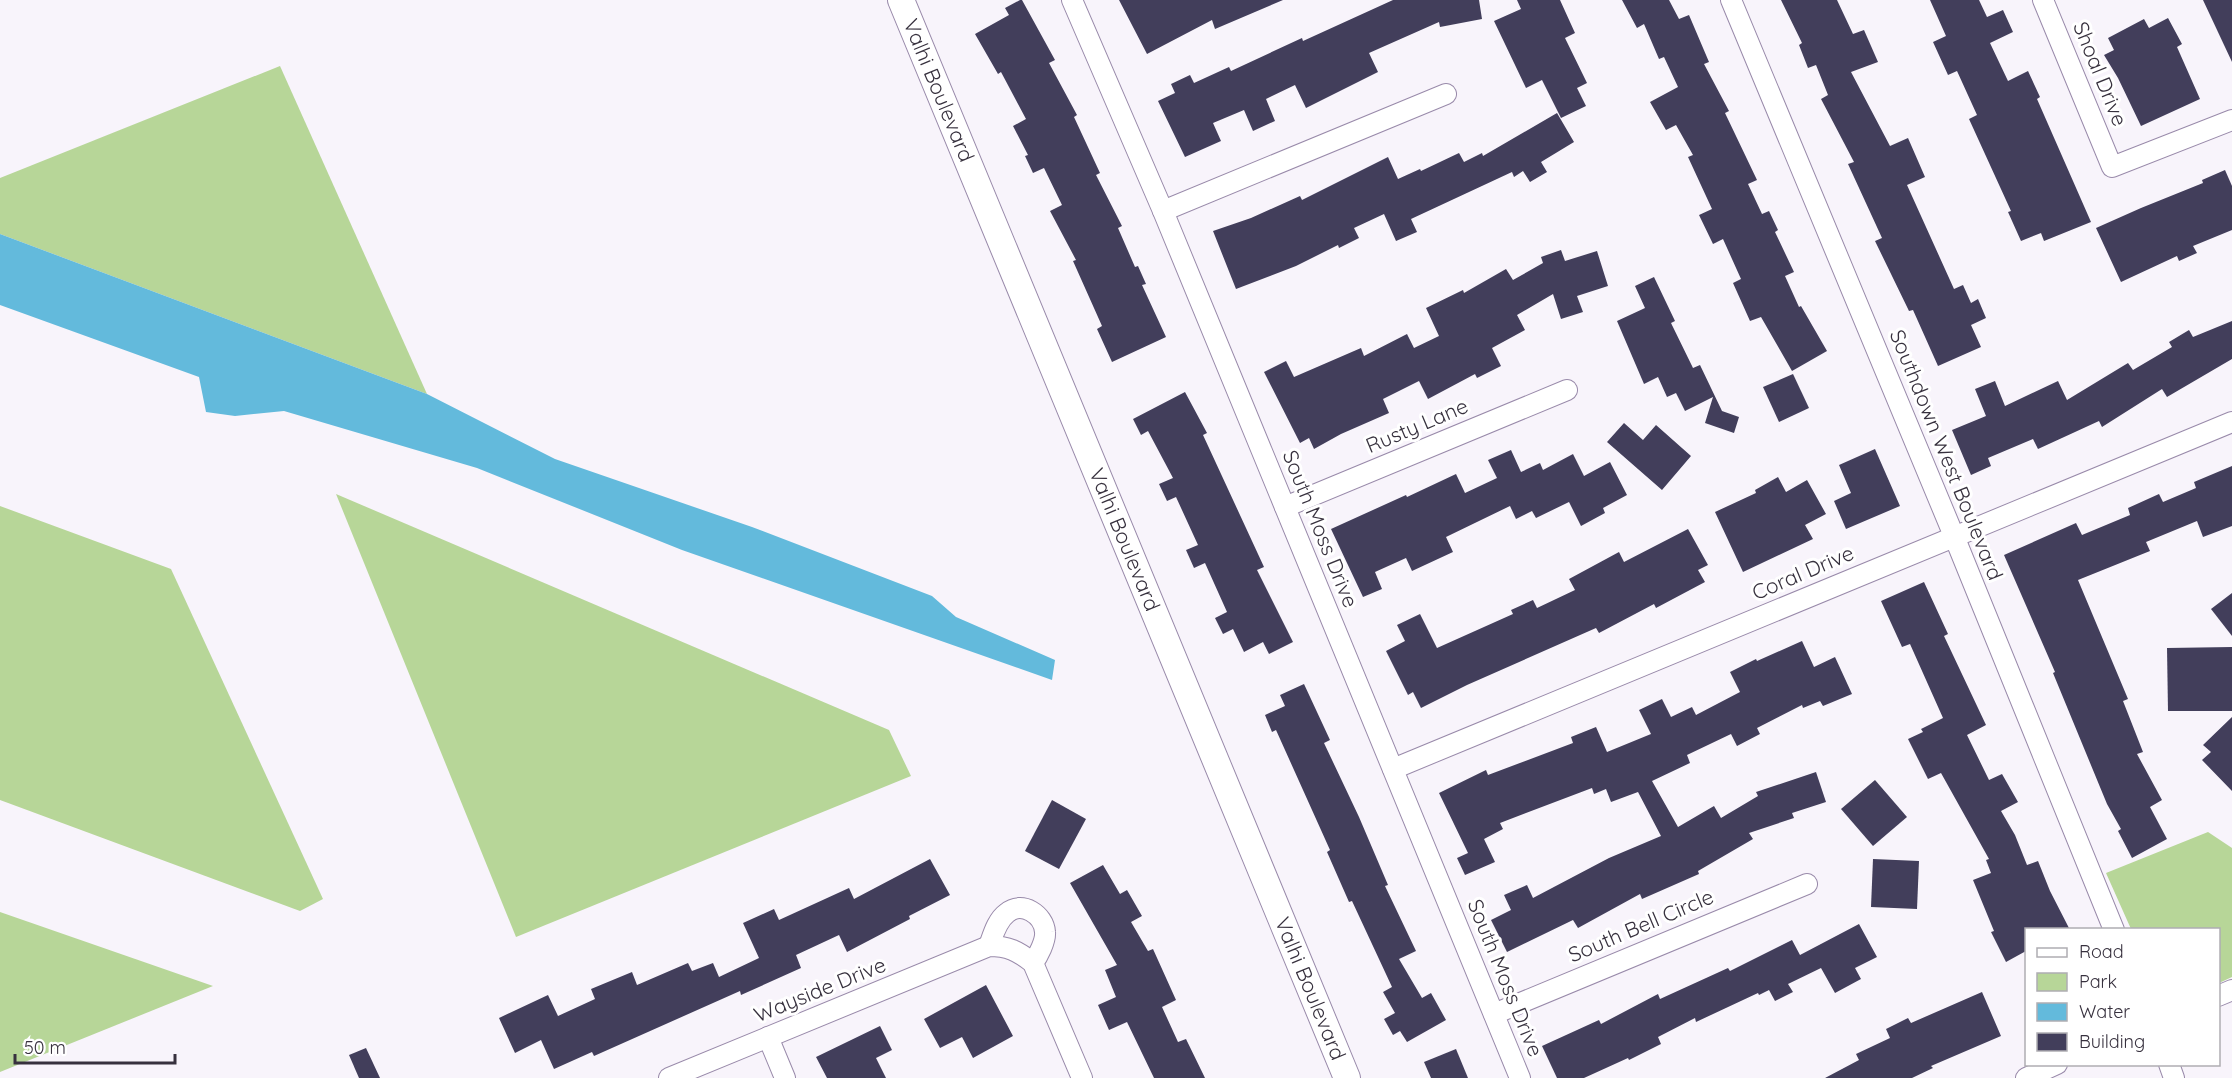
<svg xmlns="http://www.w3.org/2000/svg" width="2232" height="1078" viewBox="0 0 2232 1078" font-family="Quicksand,sans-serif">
	<rect width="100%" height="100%" fill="#f8f4fb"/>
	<g fill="#b7d698">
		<path d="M280,66L427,394L0,234V178Z"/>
		<path d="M336,494L889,730L911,776L516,937Z"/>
		<path d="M0,506L171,569L323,899L300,911L0,800Z"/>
		<path d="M2208,832L2232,848V977L2219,983L2218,930L2131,929L2106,873Z"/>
		<path d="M0,912L213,986L0,1072Z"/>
	</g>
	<path fill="#63badc" d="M0,234L427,394L555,459L752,527L932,596L956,617L1055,660L1052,680L682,550L477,468L284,411L235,416L206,412L199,377L0,305Z"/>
	<g fill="#423e5b">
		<path d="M1020,0H1022L1055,60L1049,63L1077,115L1074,117L1100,173L1096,175L1122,226L1118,228L1135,267L1138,266L1146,284L1142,285L1166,337L1112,362L1097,329L1102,326L1073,261L1076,260L1050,211L1062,205L1044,168L1033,173L1025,156L1028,155L1013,126L1026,119L1001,72L998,74L975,34L1009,15L1005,8Z"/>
		<path d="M1119,0H1283L1215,29L1212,20L1147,54Z"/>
		<path d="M1393,0H1479L1482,19L1440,27L1439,22L1369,53L1378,72L1306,108L1295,85L1266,99L1275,121L1253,131L1244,110L1213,123L1221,141L1185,157L1158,101L1175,93L1171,84L1190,75L1194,83L1229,67L1231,71L1302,38L1303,41Z"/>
		<path d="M1517,0H1560L1575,33L1565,38L1587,83L1577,88L1586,106L1561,118L1542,80L1526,88L1494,21L1521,9Z"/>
		<path d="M1622,0H1669L1679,19L1689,15L1709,62L1704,64L1729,111L1725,113L1757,180L1748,184L1762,214L1769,211L1778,230L1775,232L1794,272L1785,276L1799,307L1801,306L1827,351L1792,371L1761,317L1750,321L1733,283L1741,279L1723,239L1713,244L1699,215L1712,209L1688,157L1693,155L1676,125L1666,130L1650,102L1678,87L1664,57L1659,59L1644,24L1637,28Z"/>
		<path d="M1781,0H1837L1853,34L1864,30L1878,62L1851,72L1890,146L1908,138L1925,177L1907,185L1954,289L1963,285L1971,303L1978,299L1986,318L1971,325L1981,347L1938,366L1913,310L1909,311L1875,241L1882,238L1848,164L1854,162L1821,99L1828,95L1816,65L1808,68L1799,45L1802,43Z"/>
		<path d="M1930,0H1979L1987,17L2003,10L2013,32L1990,43L2008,81L2028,71L2040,97L2037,99L2091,222L2044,241L2041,233L2021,241L2008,212L2011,211L1969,119L1977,115L1957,71L1948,75L1933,42L1946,36Z"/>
		<path d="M2203,0H2232V62Z"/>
		<path d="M2168,18L2182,44L2177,47L2200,99L2141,126L2118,78L2104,55L2114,50L2108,38L2144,19L2149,28Z"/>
		<path d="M1557,113L1574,142L1541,162L1547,172L1530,182L1523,171L1514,177L1512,172L1411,219L1417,232L1396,241L1384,214L1354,228L1359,238L1339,248L1338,245L1296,266L1236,289L1213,231L1251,218L1300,196L1302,200L1388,157L1398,179L1420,169L1421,171L1459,153L1464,162L1482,153L1483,156Z"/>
		<path d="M2225,170L2232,186V230L2193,246L2197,253L2179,261L2177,256L2121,282L2096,228L2141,208L2203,183L2202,180Z"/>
		<path d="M1561,250L1565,261L1597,251L1608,286L1577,296L1583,312L1561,319L1553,294L1517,315L1525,330L1492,348L1501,366L1477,378L1475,374L1428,399L1419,381L1383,399L1389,413L1341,434L1314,449L1309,438L1300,443L1264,372L1286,361L1294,377L1361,348L1364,356L1407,334L1414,348L1439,336L1426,308L1463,290L1464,293L1506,269L1513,280L1543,263L1541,257Z"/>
		<path d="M1654,277L1675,321L1671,323L1693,368L1700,365L1722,411L1739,417L1734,433L1705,423L1713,397L1685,411L1676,393L1667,397L1658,377L1644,384L1617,321L1645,308L1635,286Z"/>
		<path d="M2232,321V359L2167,397L2162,389L2102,427L2099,421L2038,449L2033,439L1988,458L1991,466L1971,475L1952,430L1986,416L1975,389L1995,381L2005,406L2058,381L2067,400L2128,363L2133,370L2172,347L2169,342L2189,330L2193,337Z"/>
		<path d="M1793,374L1809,408L1779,422L1763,387Z"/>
		<path d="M1185,392L1207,433L1203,435L1264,567L1257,570L1293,642L1269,654L1263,642L1244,652L1233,629L1223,634L1215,618L1227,612L1205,563L1194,568L1186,550L1198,545L1176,497L1167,501L1159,484L1173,478L1148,431L1141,435L1133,419Z"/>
		<path d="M1624,423L1643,440L1656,425L1691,456L1662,490L1607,442Z"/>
		<path d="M1875,449L1900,506L1846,529L1834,501L1851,493L1839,465Z"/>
		<path d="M1511,450L1521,472L1540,463L1543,470L1573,454L1584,476L1610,462L1627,495L1603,508L1605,513L1581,526L1569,502L1536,518L1532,511L1516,519L1510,506L1446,537L1453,552L1412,571L1406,558L1375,572L1382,589L1363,597L1331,529L1406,495L1407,497L1456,474L1465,493L1497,478L1488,460Z"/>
		<path d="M2232,466V526L2203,537L2197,521L2146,542L2150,551L2078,580L2128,699L2123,701L2143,752L2137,754L2162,800L2150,807L2167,839L2132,858L2118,831L2121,829L2107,804L2053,673L2055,672L2004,555L2076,523L2082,535L2130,515L2128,508L2159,494L2163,502L2196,488L2194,482Z"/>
		<path d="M1778,477L1786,492L1807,480L1826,514L1805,525L1813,539L1743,572L1715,512L1756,493L1755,490Z"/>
		<path d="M1688,529L1708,565L1698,570L1705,582L1656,608L1654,604L1599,633L1596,628L1467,685L1421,708L1413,692L1408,695L1386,651L1405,641L1397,625L1420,614L1437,648L1513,614L1511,610L1533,600L1537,608L1575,590L1569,579L1619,552L1624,562Z"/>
		<path d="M1924,582L1948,634L1944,636L1986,725L1967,735L1989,780L2002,774L2018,802L2001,811L2015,835L2027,865L2038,861L2050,891L2070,930H2026V951L2006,962L1991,932L1994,931L1973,880L1991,873L1986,860L1989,859L1941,773L1928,779L1908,739L1923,732L1921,729L1943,718L1910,644L1902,647L1881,601Z"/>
		<path d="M2232,593V636L2211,609Z"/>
		<path d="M1802,641L1814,667L1835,657L1852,694L1823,706L1820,701L1803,708L1802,705L1757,728L1760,734L1737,746L1731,734L1687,755L1690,763L1652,781L1678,827L1714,806L1721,818L1758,796L1756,792L1816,772L1826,802L1792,813L1794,818L1749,833L1753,839L1698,871L1699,874L1642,899L1640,894L1578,928L1573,920L1507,952L1491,920L1511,910L1504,895L1527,885L1533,898L1609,858L1661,836L1638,792L1611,802L1606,789L1594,794L1592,788L1500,823L1503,829L1484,839L1495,862L1465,875L1457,858L1468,853L1439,793L1486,770L1488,775L1573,743L1571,737L1596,727L1607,752L1651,734L1639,710L1662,699L1671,717L1692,707L1696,715L1740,692L1730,672L1756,659L1757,661Z"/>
		<path d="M2232,647V711H2168L2167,648Z"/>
		<path d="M1304,684L1330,740L1324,743L1359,817L1388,885L1385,886L1416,951L1399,959L1422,998L1431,993L1446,1020L1407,1042L1400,1031L1393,1035L1384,1019L1395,1013L1383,992L1392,987L1352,901L1349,902L1327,852L1330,850L1276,730L1272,732L1265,715L1285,706L1280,695Z"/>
		<path d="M2232,717V791L2202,760L2211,752L2203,745Z"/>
		<path d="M1875,780L1907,817L1873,846L1841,809Z"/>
		<path d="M1052,800L1086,819L1059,869L1025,851Z"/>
		<path d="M930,859L950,895L909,916L910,919L847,952L839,935L796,955L801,968L741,995L740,991L594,1056L592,1052L554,1069L541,1040L515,1053L499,1018L548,995L558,1016L595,999L591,989L632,972L637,985L688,963L692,971L713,963L719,977L759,958L743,923L774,909L779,920L849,888L854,899Z"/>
		<path d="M1873,859L1919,861L1917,909L1871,907Z"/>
		<path d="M1103,865L1120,894L1127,890L1142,916L1131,922L1148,951L1153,949L1176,1000L1162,1007L1178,1042L1186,1039L1205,1078H1154L1127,1022L1109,1030L1098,1005L1116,997L1105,970L1117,965L1070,883Z"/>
		<path d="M1859,924L1877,957L1855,968L1861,979L1835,993L1821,968L1788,984L1793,992L1775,1001L1769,990L1759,995L1758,993L1696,1022L1695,1018L1658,1037L1661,1044L1629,1060L1628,1058L1584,1078H1557L1542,1046L1599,1020L1601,1024L1658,994L1660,999L1728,968L1730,971L1792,940L1800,955Z"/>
		<path d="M986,985L1013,1036L973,1058L962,1037L940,1048L924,1019Z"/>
		<path d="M1982,992L2001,1036L1931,1066L1933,1068L1912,1078H1825L1859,1060L1856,1054L1890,1038L1886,1029L1908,1018L1911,1023Z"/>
		<path d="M880,1026L892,1050L876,1058L886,1078H827L816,1057Z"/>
		<path d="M366,1048L380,1078H359L349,1055Z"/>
		<path d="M1456,1049L1468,1078H1431L1424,1062Z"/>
	</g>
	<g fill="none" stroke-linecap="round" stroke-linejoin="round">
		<g stroke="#998aaa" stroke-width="22">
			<g id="minor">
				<path d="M1072,0L1163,211L1520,1078"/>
				<path d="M1731,0L1954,536L2114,930"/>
				<path d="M2043,0L2112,167L2232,120"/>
				<path d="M1163,211L1446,94"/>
				<path d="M1285,507L1567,390"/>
				<path d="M1393,769L2232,422"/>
				<path d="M989,946C993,935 997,920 1007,913C1022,900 1044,915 1045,932C1046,941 1038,956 1033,963"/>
				<path d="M2218,996L2232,990"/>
				<path d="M1494,1014L1807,884"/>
				<path d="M768,1037L785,1078"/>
				<path d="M2169,1064L2174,1078"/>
				<path d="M669,1078L989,946C1008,946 1018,951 1033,963L1082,1078"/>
				<path d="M2026,1078L2057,1064"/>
			</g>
		</g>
		<g stroke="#998aaa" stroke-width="28">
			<g id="tertiary">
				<path id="s1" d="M901,0L1347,1078"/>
			</g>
		</g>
		<use href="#minor" stroke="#fff" stroke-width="20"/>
		<use href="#tertiary" stroke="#fff" stroke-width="26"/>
	</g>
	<g text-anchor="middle" stroke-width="6" stroke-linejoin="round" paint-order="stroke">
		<g font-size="21" fill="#37313e" stroke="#fff">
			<text transform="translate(2100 74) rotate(68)" y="7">Shoal Drive</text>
			<text dy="7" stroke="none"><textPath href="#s1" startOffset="98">Valhi Boulevard</textPath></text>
			<text transform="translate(1417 426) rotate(-23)" y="7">Rusty Lane</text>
			<text transform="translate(1946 455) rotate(68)" y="7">Southdown West Boulevard</text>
			<text transform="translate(1320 529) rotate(68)" y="7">South Moss Drive</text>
			<text dy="7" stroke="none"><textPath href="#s1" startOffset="584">Valhi Boulevard</textPath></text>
			<text transform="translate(1803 573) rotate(-23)" y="7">Coral Drive</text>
			<text transform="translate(1641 926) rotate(-23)" y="7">South Bell Circle</text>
			<text transform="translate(1505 978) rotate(68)" y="7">South Moss Drive</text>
			<text dy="7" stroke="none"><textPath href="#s1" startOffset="1070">Valhi Boulevard</textPath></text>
			<text transform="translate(820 990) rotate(-22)" y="7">Wayside Drive</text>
		</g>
	</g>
	<rect x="2025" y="928" width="195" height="138" fill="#ffffff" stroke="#afadb2" stroke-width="1.5"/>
	<rect x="2037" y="948" width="30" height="9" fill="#ffffff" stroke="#afadb2" stroke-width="1.5"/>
	<text x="2079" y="958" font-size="18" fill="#37313e">Road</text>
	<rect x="2037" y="973" width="30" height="18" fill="#b7d698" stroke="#afadb2" stroke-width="1.5"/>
	<text x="2079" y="988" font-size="18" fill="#37313e">Park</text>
	<rect x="2037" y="1003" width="30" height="18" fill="#63badc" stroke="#afadb2" stroke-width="1.5"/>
	<text x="2079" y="1018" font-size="18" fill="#37313e">Water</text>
	<rect x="2037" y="1033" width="30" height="18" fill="#423e5b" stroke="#afadb2" stroke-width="1.5"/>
	<text x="2079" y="1048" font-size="18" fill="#37313e">Building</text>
	<path d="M15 1054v9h160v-9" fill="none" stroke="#37313e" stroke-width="3"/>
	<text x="24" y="1054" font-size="18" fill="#37313e" stroke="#ffffff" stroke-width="4.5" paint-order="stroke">50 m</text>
</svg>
